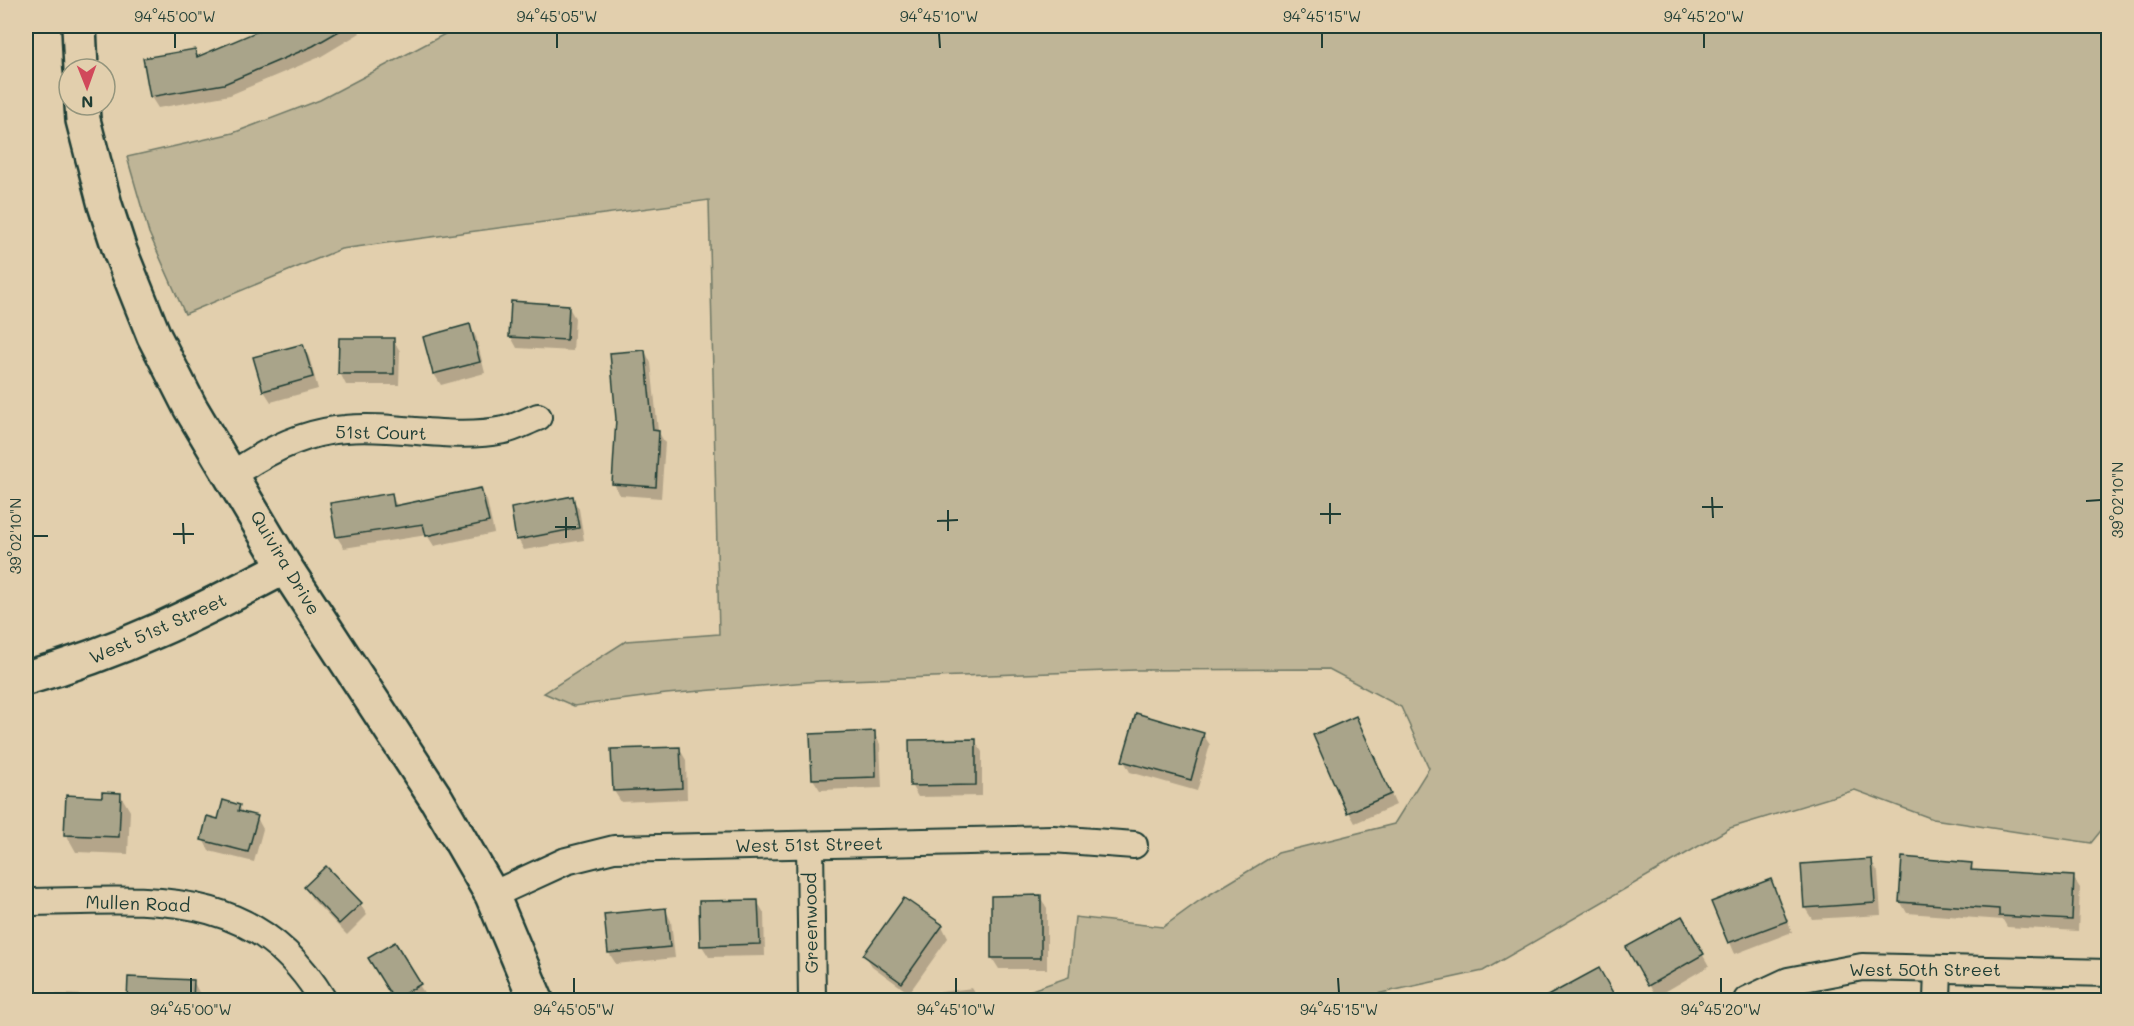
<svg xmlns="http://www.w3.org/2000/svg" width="2134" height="1026" viewBox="0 0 2134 1026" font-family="Mali,sans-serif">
	<rect width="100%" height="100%" fill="#e2cfad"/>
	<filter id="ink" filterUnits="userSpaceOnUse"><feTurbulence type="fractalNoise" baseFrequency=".0167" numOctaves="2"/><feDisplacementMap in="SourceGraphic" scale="12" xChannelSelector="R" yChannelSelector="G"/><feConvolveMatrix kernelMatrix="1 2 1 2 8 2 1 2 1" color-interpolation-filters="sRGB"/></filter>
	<g filter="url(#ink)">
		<path fill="#bfb597" stroke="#6f7966" stroke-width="1.5" d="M460,26H2108V822L2091,843L1933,819L1855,790L1730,828L1483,971L1349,1000H1022L1023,993L1069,977L1075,917L1163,927L1199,901L1278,853L1394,824L1429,768L1401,707L1329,669L1135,670L819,681L666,694L574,706L544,693L626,641L719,634L709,200L341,249L185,314L149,233L127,157L233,133L320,100Z"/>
		<g fill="#0003">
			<path d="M274,26H356L360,33L320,57L230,95L158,108L151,97L195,51L199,58Z"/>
			<path d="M568,306L575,318L573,351L517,348L511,337Z"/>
			<path d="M469,325L476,337L485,373L441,385L434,374L425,338Z"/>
			<path d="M393,340L400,351L399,385H346L340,373Z"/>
			<path d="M302,345L309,357L318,389L271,402L264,391Z"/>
			<path d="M645,351L651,363L658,431L665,443L661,498L620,495L614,484Z"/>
			<path d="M481,489L487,501L494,533L434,546L427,535L344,548L337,537L332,505L391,495L398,507Z"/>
			<path d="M572,498L579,509L584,540L524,550L518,539Z"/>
			<path d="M1356,717L1396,805L1355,823L1349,812Z"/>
			<path d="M874,733L880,744L882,788L820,790L813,779L811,735Z"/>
			<path d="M1203,734L1210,745L1197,791L1130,772L1124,761Z"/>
			<path d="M975,741L982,752V796L918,797L911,785Z"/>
			<path d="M679,748L686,760L687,799L621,802L614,791Z"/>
			<path d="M120,794L130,811L128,854L76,852L66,834L103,798Z"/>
			<path d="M239,806L244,814L257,818L263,829L254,862L209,851L203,839L220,821Z"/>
			<path d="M1871,861L1878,872L1881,915L1812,919L1805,908Z"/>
			<path d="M1971,864L1975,872L2073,877L2080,888L2078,931L2007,927L2003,920L1907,913L1900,901Z"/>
			<path d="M1770,881L1792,932L1735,954L1713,903Z"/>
			<path d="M306,888L360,904L367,915L347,935L312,899Z"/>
			<path d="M1040,897L1047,908V969H999L992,958Z"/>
			<path d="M757,901L764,913L765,956L709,957L702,946Z"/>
			<path d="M665,909L671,921L675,958L616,964L609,953Z"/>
			<path d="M1682,918L1709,966L1656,997L1628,948Z"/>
			<path d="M942,926L948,938L909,993L872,966L865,955Z"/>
			<path d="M394,944L426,996L419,1000H395L376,970Z"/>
			<path d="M1598,970L1615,1000H1555L1552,995Z"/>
			<path d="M129,979L193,981L203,1000H128Z"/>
			<path d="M972,988L979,1000H912V996Z"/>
			<path d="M26,993L87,995L90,1000H26Z"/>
		</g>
		<g fill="#a9a48a" stroke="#1f3d34" stroke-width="1.5">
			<path d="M270,26H348L313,46L224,84L150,97L143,58L195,49L197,57Z"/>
			<path d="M511,301L569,305L567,340L509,337Z"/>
			<path d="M470,324L480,362L433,374L423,337Z"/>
			<path d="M339,338H394V374H338Z"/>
			<path d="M303,344L313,377L263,391L253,357Z"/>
			<path d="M645,350L653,430L659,431L656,487L612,484L616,419L610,353Z"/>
			<path d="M481,488L489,522L426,536L423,524L336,537L330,503L392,493L394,506Z"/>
			<path d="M573,496L579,528L516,540L511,508Z"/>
			<path d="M1136,713L1204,733L1191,780L1122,761Z"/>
			<path d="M1356,716L1391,794L1347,813L1313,735Z"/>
			<path d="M875,731L876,777L812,779L810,734Z"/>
			<path d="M976,739V785L910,786L909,740Z"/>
			<path d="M680,747L682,788L613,791L611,749Z"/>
			<path d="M102,792L121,793L119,837L64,835L66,795L102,797Z"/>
			<path d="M223,800L240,805L238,811L258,816L248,852L201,840L207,816L218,819Z"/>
			<path d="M1902,857L1972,863L1971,870L2074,876L2072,920L1999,916V909L1899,902Z"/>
			<path d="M1872,859L1875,903L1804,908L1801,864Z"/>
			<path d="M326,866L362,903L339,924L304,887Z"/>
			<path d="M1771,879L1787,921L1728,943L1711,902Z"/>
			<path d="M1041,895V958H991V896Z"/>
			<path d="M904,898L943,925L902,983L863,955Z"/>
			<path d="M758,900L760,944L700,946L699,901Z"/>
			<path d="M666,908L670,947L608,953L604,914Z"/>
			<path d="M1682,916L1704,954L1648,986L1626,947Z"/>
			<path d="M395,942L421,984L394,1000L368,958Z"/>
			<path d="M1599,968L1617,1000H1540Z"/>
			<path d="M128,977L194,980L193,1000H127Z"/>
		</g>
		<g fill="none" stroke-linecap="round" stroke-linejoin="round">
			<g stroke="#1f3d34" stroke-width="30">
				<g id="street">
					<path d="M232,475C266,451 303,432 345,429C398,424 450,441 504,430C515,428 527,421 538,417"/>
					<path d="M810,845L812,1000"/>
					<path d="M492,895L566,861L614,849L1053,839L1134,845"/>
					<path d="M26,902C143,901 253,882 323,1000"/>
					<path d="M1747,1000L1788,981L1862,967L2108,973"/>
					<path d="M1937,1000L1938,969"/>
				</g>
			</g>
			<g stroke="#1f3d34" stroke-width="38">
				<g id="secondary">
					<path d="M79,26L81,69"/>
					<path d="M82,105L83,120L105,205L120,251L154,336L190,407L285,567L437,800L492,895L536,1000"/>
					<path d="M26,678C121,652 198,613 285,567"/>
				</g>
			</g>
			<use href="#street" stroke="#e2cfad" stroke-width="26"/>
			<use href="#secondary" stroke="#e2cfad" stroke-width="33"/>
		</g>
	</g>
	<path fill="none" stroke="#1f3d34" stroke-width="2" d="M175,33V48M557,33V48M939,33L940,48M1322,33V48M1704,33V48M1712,497L1713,518M2086,501L2101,500M1330,503V524M1702,507H1723M948,510V531M1320,514H1341M566,517V538M937,521L958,520M183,523L184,544M555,527H576M173,534H194M33,536H48M191,978V993M574,978V993M956,978V993M1338,978L1339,993M1721,978V993"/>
	<g text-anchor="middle" stroke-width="4.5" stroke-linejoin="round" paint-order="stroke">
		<g font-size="18" fill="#1f3d34" stroke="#e2cfad">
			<text transform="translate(381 433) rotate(1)" y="6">51st Court</text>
			<text transform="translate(285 563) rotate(59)" y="6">Quivira Drive</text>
			<text transform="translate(158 629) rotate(-24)" y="6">West 51st Street</text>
			<text transform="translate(809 845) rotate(-1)" y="6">West 51st Street</text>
			<text transform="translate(138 904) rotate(2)" y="6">Mullen Road</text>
			<text transform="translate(811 923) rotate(-91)" y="6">Greenwood</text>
			<text x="1925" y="976">West 50th Street</text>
		</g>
	</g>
	<rect width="2134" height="1026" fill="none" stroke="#e2cfad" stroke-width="66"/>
	<g transform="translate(87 87) rotate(179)"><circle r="28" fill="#e2cfad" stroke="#94957d" stroke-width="1.5"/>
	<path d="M0-4.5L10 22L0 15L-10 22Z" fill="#d1495b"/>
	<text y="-9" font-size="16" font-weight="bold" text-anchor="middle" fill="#1f3d34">N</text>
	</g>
	<rect x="33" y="33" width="2068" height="960" fill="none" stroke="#1f3d34" stroke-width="2"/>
	<g font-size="15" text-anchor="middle" fill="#1f3d34">
		<text x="175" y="22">94°45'00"W</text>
		<text x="557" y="22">94°45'05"W</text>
		<text x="939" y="22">94°45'10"W</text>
		<text x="1322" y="22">94°45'15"W</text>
		<text x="1704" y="22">94°45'20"W</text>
		<text transform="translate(2118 500) rotate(-90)" y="5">39°02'10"N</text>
		<text transform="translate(16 536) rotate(-90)" y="5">39°02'10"N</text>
		<text x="191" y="1015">94°45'00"W</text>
		<text x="574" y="1015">94°45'05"W</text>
		<text x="956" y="1015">94°45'10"W</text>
		<text x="1339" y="1015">94°45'15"W</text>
		<text x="1721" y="1015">94°45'20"W</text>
	</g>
</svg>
